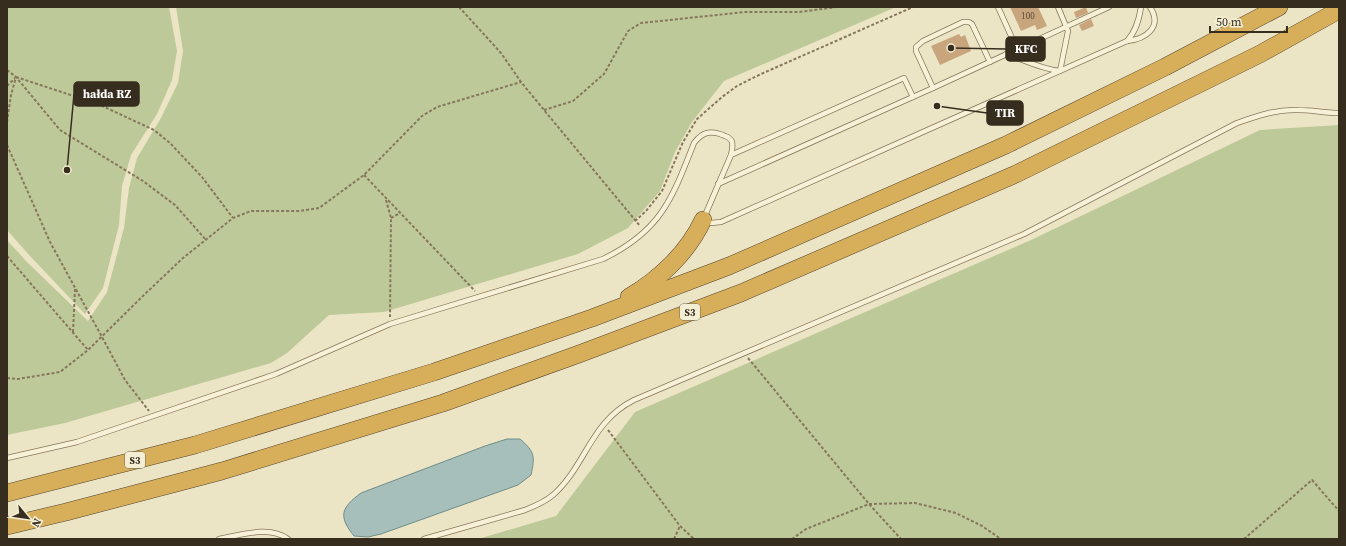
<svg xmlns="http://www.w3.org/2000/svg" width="1346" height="546" viewBox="0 0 1346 546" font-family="'Source Serif 4',serif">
	<rect width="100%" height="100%" fill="#ece5c5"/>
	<g fill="#bec999">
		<path d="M7,7H169L177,51L172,80L157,114L131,155L122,186L119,225L103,288L85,314L30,256L7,230Z"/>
		<path d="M176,7H896L724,81L692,122L675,152L660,191L628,228L578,254L384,312L329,315L287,353L271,363L65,423L7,435V240L26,261L88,321L107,292L124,228L129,188L137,158L161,118L178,83L183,51Z"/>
		<path d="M1339,125V539H478L556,516L635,412L1031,240L1260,130Z"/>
	</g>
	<path fill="#a6bfbb" stroke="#6e8d89" d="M507,439H520C535,452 535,456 531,475L518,485L381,534L368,537L354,536C338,516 341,508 361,493L485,446Z"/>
	<g fill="#c8a57d">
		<path d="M1010,7H1038L1047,26L1037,30L1035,25L1021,31Z"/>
		<path d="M1086,7L1088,13L1076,18L1074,12Z"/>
		<path d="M1091,19L1094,26L1082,31L1079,25Z"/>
		<path d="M959,34L961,37L965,35L971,51L940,65L931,46Z"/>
	</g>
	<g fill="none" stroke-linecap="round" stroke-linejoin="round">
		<g stroke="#86775c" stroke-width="6">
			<g id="service">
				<path d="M998,7L1017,49"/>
				<path d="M1127,41C1136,31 1139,20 1141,7"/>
				<path d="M1006,54C1024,60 1041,69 1060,71L1068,31L1058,7"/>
				<path d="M933,88L916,51V47L923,41L963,22H969L972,24L990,62"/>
				<path d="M913,97L904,78L731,155L703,220L711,223L721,222L1127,41C1146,39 1163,27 1150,7"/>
				<path d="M718,184L933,88L1109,7"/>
				<path d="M7,458L77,442L276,374L390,324L603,259C661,231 672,199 694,143C703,131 712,130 725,136C728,137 731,139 732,142C733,146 732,151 731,155"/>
				<path d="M219,539C241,535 269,525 288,539"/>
				<path d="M424,539L525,510C535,506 545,502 553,495C586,466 590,422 634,400L1024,234L1237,123C1257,116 1277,109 1298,110C1312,110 1325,113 1339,113"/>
			</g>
		</g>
		<g stroke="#544530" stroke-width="18">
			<g id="motorway">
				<path d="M629,297C660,279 688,252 703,220"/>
				<path d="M7,493L195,445L434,372L592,318L729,266L1006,145L1165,67L1279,7"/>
				<path d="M7,526L66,512L222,471L443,403L579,354L741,293L1016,174L1260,54L1339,10"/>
			</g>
		</g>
		<g stroke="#86775c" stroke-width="2" stroke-dasharray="3 2" stroke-linecap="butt">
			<path d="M459,7L501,53L521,82L544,110L640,226"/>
			<path d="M7,70L16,77L60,130L143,181L175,205L206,240"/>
			<path d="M16,77L98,104L154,130L170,143L202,177L233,218"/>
			<path d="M7,86L15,78"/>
			<path d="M544,110L573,101L604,74L628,31L641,23L745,12H799L837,7"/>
			<path d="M7,122L11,95L16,77"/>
			<path d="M7,145L50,242L102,337L125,380L149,411"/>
			<path d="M364,175L475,291"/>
			<path d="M386,200L391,218L390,317"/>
			<path d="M391,218L400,213"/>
			<path d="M635,221L646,211L662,191L683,142L697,119L722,97L737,86L761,74L913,7"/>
			<path d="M7,256L88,350"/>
			<path d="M73,332L75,289"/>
			<path d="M748,358L869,504L901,539"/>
			<path d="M7,378L18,379L60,372L88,350L146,293L183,258L233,218L251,211H299L319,208L364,175L422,116L437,107L521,82"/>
			<path d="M608,430L680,526L694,539"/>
			<path d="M674,539L680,526"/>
			<path d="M792,539L806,529L869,504L915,503L956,513L982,526L1001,539"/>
			<path d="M1244,539L1312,480L1339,511"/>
		</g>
		<use href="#service" stroke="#f7f1d8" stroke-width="4.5"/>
		<use href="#motorway" stroke="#d7af5a" stroke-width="17"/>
	</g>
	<g text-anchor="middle" stroke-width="3" stroke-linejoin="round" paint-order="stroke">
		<g font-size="9" fill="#5b4b36">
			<text x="1028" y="19">100</text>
		</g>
		<g fill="#f4eed4" stroke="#706755" stroke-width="1">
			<rect x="680" y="304" width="20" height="16" rx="3"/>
			<rect x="125" y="452" width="20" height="16" rx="3"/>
		</g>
		<g font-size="10" font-weight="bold" fill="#372d1f">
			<text x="690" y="316">S3</text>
			<text x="135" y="464">S3</text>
		</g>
	</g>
	<path fill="none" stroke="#372d1f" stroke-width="1.5" d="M951 48L1006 49M67 170L74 94M937 106L987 113"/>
	<g fill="#372d1f" stroke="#f4eed4" stroke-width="1.5">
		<circle cx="951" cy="48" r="4"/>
		<circle cx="67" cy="170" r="4"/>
		<circle cx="937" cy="106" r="4"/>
	</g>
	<g fill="#372d1f" stroke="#372d1f" stroke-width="1.5">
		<rect x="1006" y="37" width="39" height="24" rx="4"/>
		<rect x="74" y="82" width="65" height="24" rx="4"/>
		<rect x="987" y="101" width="36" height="24" rx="4"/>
	</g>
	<g font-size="12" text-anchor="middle" font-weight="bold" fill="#fff">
		<text x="1026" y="53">KFC</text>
		<text x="107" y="98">hałda RZ</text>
		<text x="1005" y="117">TIR</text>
	</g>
	<rect width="1346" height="546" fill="none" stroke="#372d1f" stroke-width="16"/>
	<g transform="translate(28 518) rotate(119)" stroke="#f4eed4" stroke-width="3" paint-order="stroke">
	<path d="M0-3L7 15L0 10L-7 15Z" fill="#372d1f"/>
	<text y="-6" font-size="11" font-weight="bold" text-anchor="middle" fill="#372d1f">N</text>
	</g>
	<path d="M1210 26v6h77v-6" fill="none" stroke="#372d1f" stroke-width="2"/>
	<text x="1216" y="26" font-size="12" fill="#372d1f" stroke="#f4eed4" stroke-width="3" paint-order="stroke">50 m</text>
</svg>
